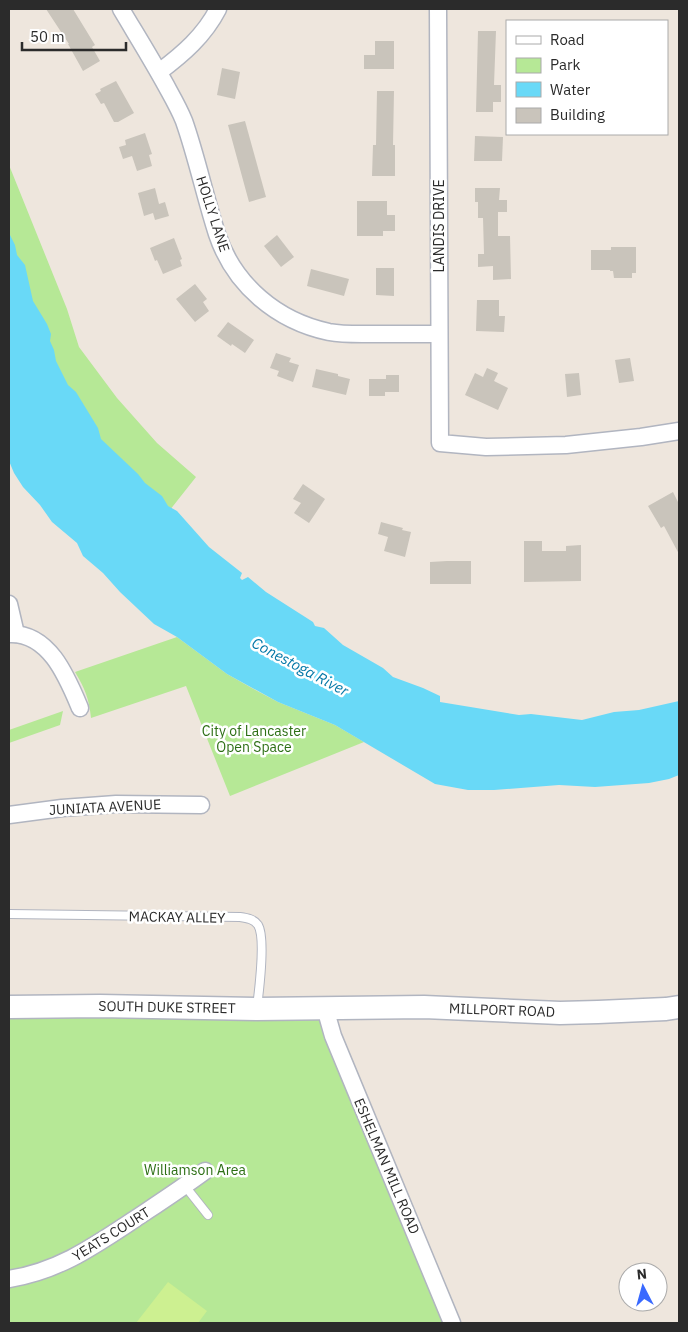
<svg xmlns="http://www.w3.org/2000/svg" width="688" height="1332" viewBox="0 0 688 1332" font-family="'IBM Plex Sans',sans-serif">
	<rect width="100%" height="100%" fill="#eee6dd"/>
	<g fill="#b6e896">
		<path d="M9,165L67,309L79,347L117,398L157,443L196,477L158,525L9,334Z"/>
		<path d="M177,637L227,674L250,687L278,702L335,725L364,742L230,796L186,686L91,718C89,698 85,689 75,672Z"/>
		<path d="M63,711L60,725L9,743V730Z"/>
		<path d="M9,1016L318,1017L444,1323H9Z"/>
	</g>
	<path fill="#cdf091" d="M168,1282L207,1311L198,1323H136Z"/>
	<path fill="#69d9f7" d="M9,233L15,245L17,255L25,265L33,301L47,324L51,334L50,341L54,350L56,361L68,385L76,392L98,428L101,439L138,474L145,483L162,496L168,506L177,511L209,547L242,573L240,578L242,580L248,577L266,592L313,622L315,626L324,628L343,645L383,668L393,677L423,688L440,696V702L519,715L531,714L582,720L614,712L639,710L679,701V775L669,779L649,783L595,787L559,785L494,790H468L435,784L335,725L278,702L227,674L177,637L154,624L120,592L103,573L83,556L77,543L52,522L40,505L23,487L14,473L9,461Z"/>
	<g fill="#c9c4bb">
		<path d="M46,9H73L95,45L92,47L100,61L83,71L68,44H69Z"/>
		<path d="M478,31H496L494,85H501V102H493V112H476Z"/>
		<path d="M375,41H394V69H364V55H375Z"/>
		<path d="M222,68L240,72L235,99L217,95Z"/>
		<path d="M116,81L134,113L118,122H114L104,103L101,104L95,94L101,91L100,89Z"/>
		<path d="M377,91H394L393,145H395V176H372L373,145H376Z"/>
		<path d="M245,121L266,197L249,202L228,125Z"/>
		<path d="M145,133L152,154L149,155L152,166L137,171L132,156L123,159L119,147L126,145L125,140Z"/>
		<path d="M475,136L503,137L502,161H474Z"/>
		<path d="M155,188L159,204L165,202L169,216L155,220L153,213L144,216L138,193Z"/>
		<path d="M475,188H500L499,200H507V212H498V236H510L511,279L493,280V266L478,267V254H484L483,218H478V202H475Z"/>
		<path d="M357,201H387V215H395V231H383V236H357Z"/>
		<path d="M277,235L294,257L281,267L264,246Z"/>
		<path d="M174,238L182,259L180,260L182,266L163,274L157,260L155,261L150,248Z"/>
		<path d="M611,247H636V273H632V278H614L613,271H610V270H591V250H611Z"/>
		<path d="M376,268H394V296L376,295Z"/>
		<path d="M311,269L349,279L344,296L307,286Z"/>
		<path d="M195,284L207,299L203,302L209,311L195,322L176,299Z"/>
		<path d="M477,300H499V316H505L504,332L476,331Z"/>
		<path d="M228,322L254,340L245,353L232,344L231,346L217,336Z"/>
		<path d="M276,353L291,358L289,362L299,365L293,382L277,376L279,371L270,368Z"/>
		<path d="M630,358L634,381L619,383L615,360Z"/>
		<path d="M487,368L498,373L494,381L508,388L498,410L465,395L475,373L483,377Z"/>
		<path d="M316,369L338,374V376L350,379L346,395L312,387Z"/>
		<path d="M579,373L581,395L567,397L565,374Z"/>
		<path d="M386,375H399V392H385V396H369V379H386Z"/>
		<path d="M303,484L325,499L309,523L294,513L301,503L293,499Z"/>
		<path d="M673,492L679,504V554L664,526L661,528L648,506Z"/>
		<path d="M381,522L403,528L402,530L411,532L405,557L384,551L388,537L378,534Z"/>
		<path d="M524,541H542V551H566V546L581,545V581L524,582Z"/>
		<path d="M447,561H471V584H430V562Z"/>
	</g>
	<g fill="none" stroke-linecap="round" stroke-linejoin="round">
		<g stroke="#b1b5c0" stroke-width="10">
			<g id="lane">
				<path d="M9,914L240,917C247,918 254,919 258,925C266,938 259,991 257,1007"/>
				<path d="M185,1186L208,1215"/>
			</g>
		</g>
		<g stroke="#b1b5c0" stroke-width="19">
			<g id="street">
				<path d="M121,9C137,36 154,63 169,91C174,100 180,111 184,121C197,158 205,197 217,234C234,285 277,321 329,332C345,335 362,334 378,334C398,334 419,334 439,334"/>
				<path d="M438,9L440,443L486,447L566,445L641,437L679,431"/>
				<path d="M159,72C183,54 204,36 218,9"/>
				<path d="M9,604L16,634"/>
				<path d="M9,634C49,632 67,677 80,708"/>
				<path d="M9,815L62,808L116,804L201,805"/>
				<path d="M325,1008L333,1036L452,1323"/>
				<path d="M9,1279C59,1271 94,1246 135,1219C159,1203 182,1188 205,1171"/>
			</g>
		</g>
		<g stroke="#b1b5c0" stroke-width="25">
			<path id="secondary" d="M9,1007L100,1006L257,1009L424,1007L560,1013L598,1012L666,1009L679,1007"/>
		</g>
		<use href="#lane" stroke="#fff" stroke-width="8"/>
		<use href="#street" stroke="#fff" stroke-width="16"/>
		<use href="#secondary" stroke="#fff" stroke-width="22"/>
	</g>
	<g text-anchor="middle" stroke-width="5" stroke-linejoin="round" paint-order="stroke">
		<g font-size="14" fill="#2b2b2b" stroke="#fff">
			<text transform="translate(213 214) rotate(72)" y="5">HOLLY LANE</text>
			<text transform="translate(439 226) rotate(-90)" y="5">LANDIS DRIVE</text>
			<text transform="translate(105 807) rotate(-3)" y="5">JUNIATA AVENUE</text>
			<text transform="translate(177 917) rotate(1)" y="5">MACKAY ALLEY</text>
			<text transform="translate(167 1007) rotate(1)" y="5">SOUTH DUKE STREET</text>
			<text transform="translate(502 1010) rotate(2)" y="5">MILLPORT ROAD</text>
			<text transform="translate(387 1166) rotate(67)" y="5">ESHELMAN MILL ROAD</text>
			<text transform="translate(111 1234) rotate(-32)" y="5">YEATS COURT</text>
		</g>
		<g font-size="14" fill="#2d6f15" stroke="#fff">
			<text x="254" y="736">City of Lancaster<tspan x="254" dy="16">Open Space</tspan></text>
			<text x="195" y="1175">Williamson Area</text>
		</g>
		<g font-size="15" font-style="italic" fill="#0478a7" stroke="#fff">
			<text transform="translate(300 667) rotate(28)" y="5">Conestoga River</text>
		</g>
	</g>
	<rect width="688" height="1332" fill="none" stroke="#2b2b2b" stroke-width="20"/>
	<rect x="506" y="20" width="162" height="115" fill="#ffffff" stroke="#aaaaaa"/>
	<rect x="516" y="36" width="25" height="8" fill="#ffffff" stroke="#aaaaaa"/>
	<text x="550" y="45" font-size="15" fill="#2b2b2b">Road</text>
	<rect x="516" y="58" width="25" height="15" fill="#b6e896" stroke="#aaaaaa"/>
	<text x="550" y="70" font-size="15" fill="#2b2b2b">Park</text>
	<rect x="516" y="82" width="25" height="15" fill="#69d9f7" stroke="#aaaaaa"/>
	<text x="550" y="95" font-size="15" fill="#2b2b2b">Water</text>
	<rect x="516" y="108" width="25" height="15" fill="#c9c4bb" stroke="#aaaaaa"/>
	<text x="550" y="120" font-size="15" fill="#2b2b2b">Building</text>
	<g transform="translate(643 1287) rotate(354)"><circle r="24" fill="#ffffff" stroke="#aaaaaa"/>
	<path d="M0-4L9 19L0 12L-9 19Z" fill="#3969ff"/>
	<text y="-8" font-size="14" font-weight="bold" text-anchor="middle" fill="#2b2b2b">N</text>
	</g>
	<path d="M22 42v8h104v-8" fill="none" stroke="#2b2b2b" stroke-width="2.5"/>
	<text x="30" y="42" font-size="15" fill="#2b2b2b" stroke="#ffffff" stroke-width="4" paint-order="stroke">50 m</text>
</svg>
